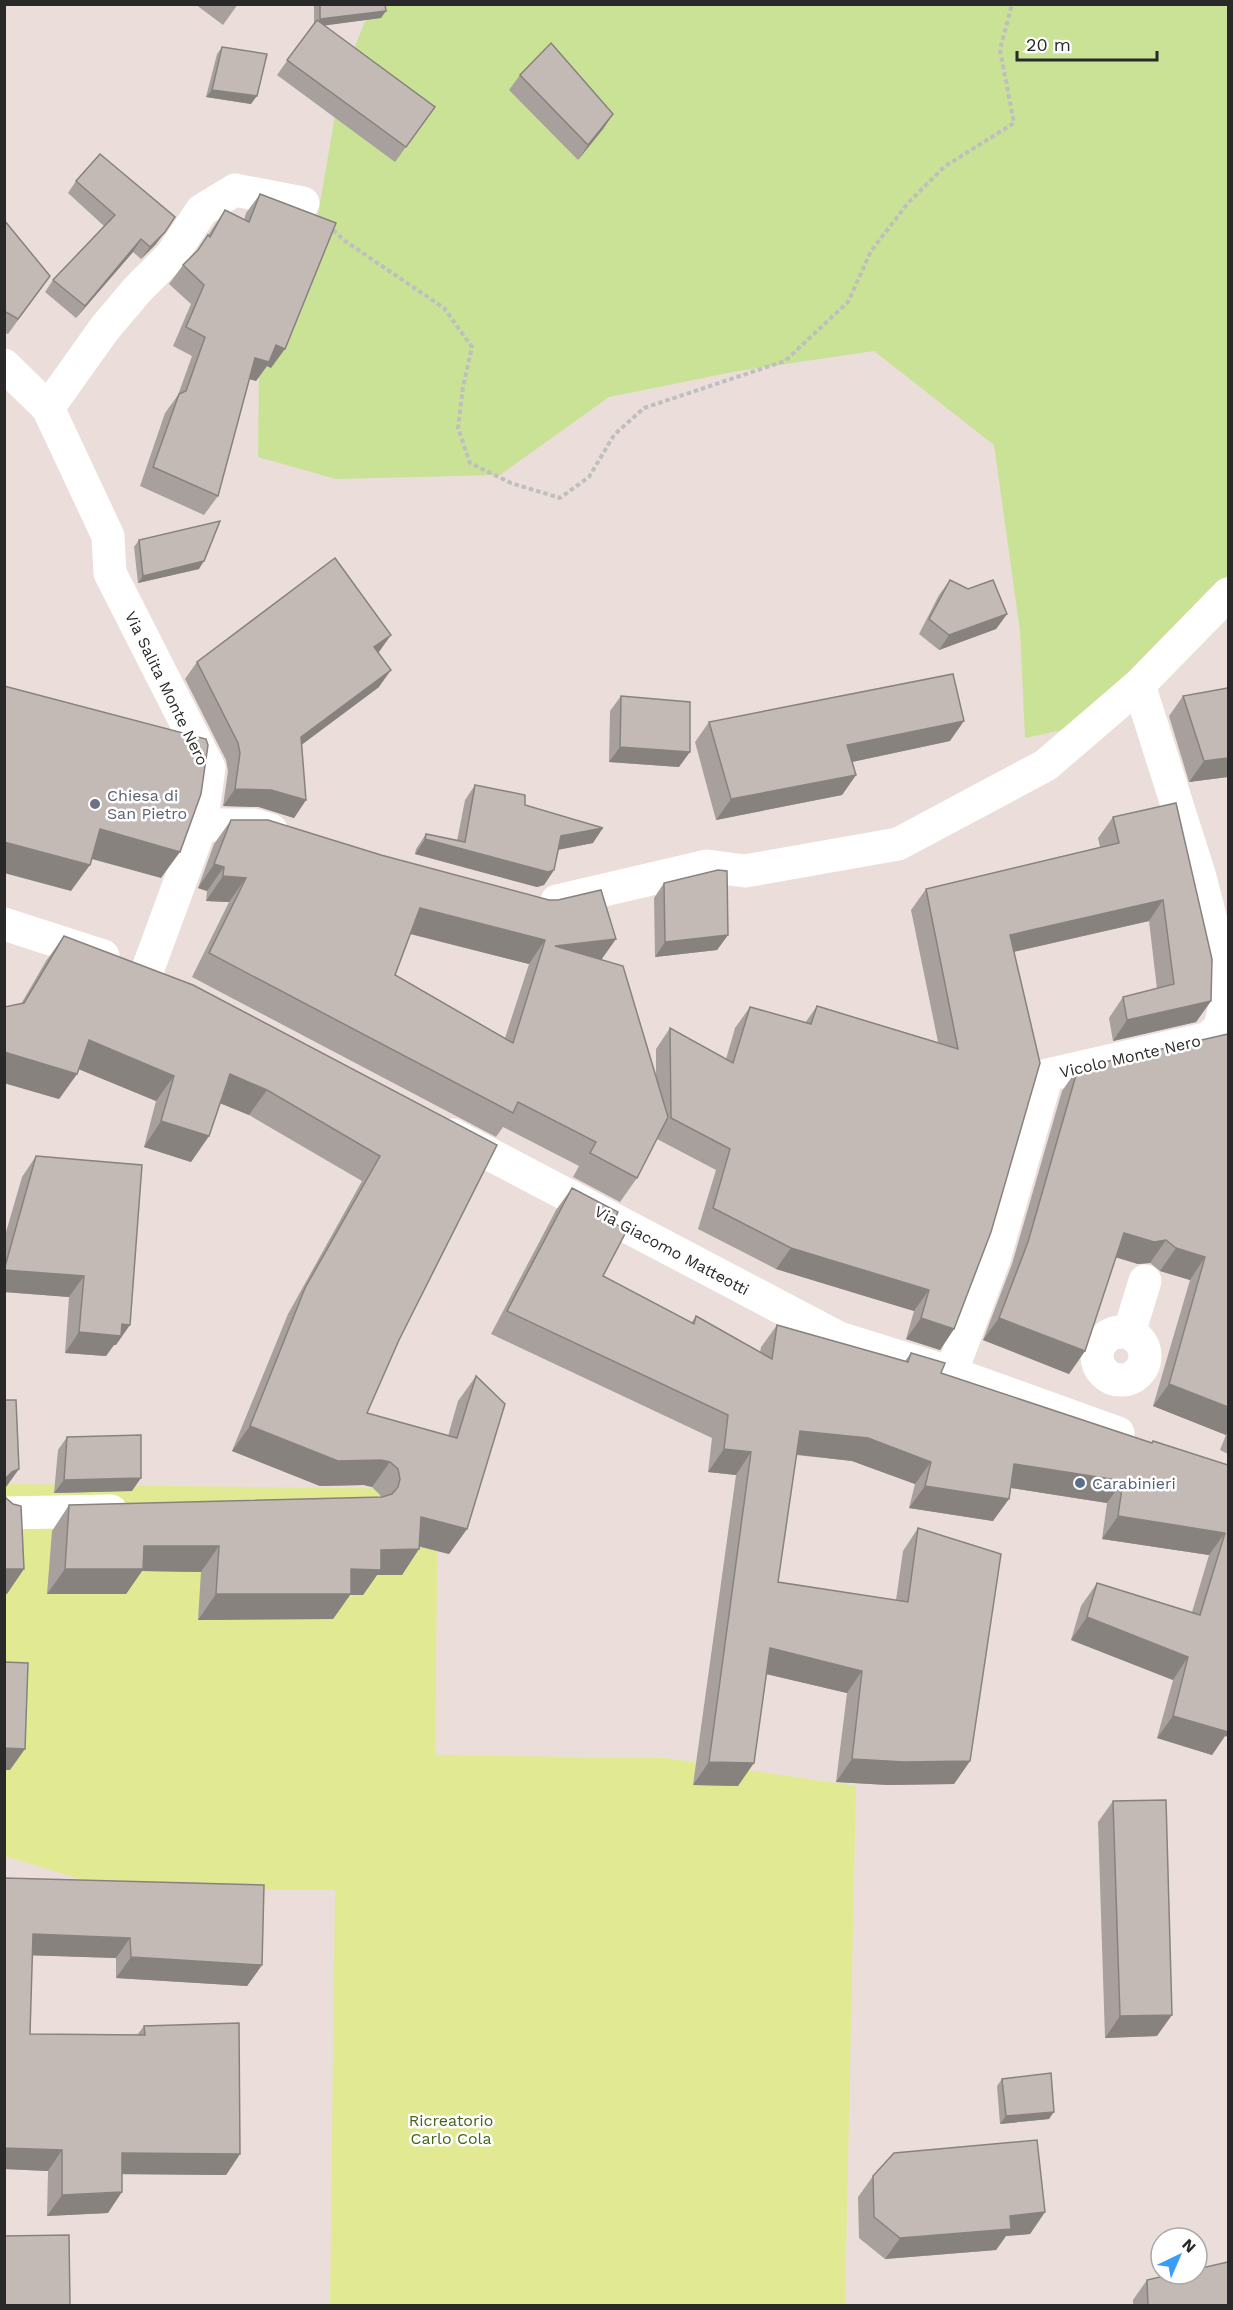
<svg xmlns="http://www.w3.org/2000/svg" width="1233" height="2310" viewBox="0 0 1233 2310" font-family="'Work Sans',sans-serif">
	<rect width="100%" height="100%" fill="#ebdeda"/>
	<path fill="#c9e296" d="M372,5H1228V611L1119,718L1025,738L1020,631L994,445L874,351L738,371L609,397L500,475L336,479L258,457L259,358L318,215L341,80Z"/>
	<path fill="#e1ea92" d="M5,1484L438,1489L435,1755L666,1758L856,1786L845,2305H330L335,1890L112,1889L5,1856Z"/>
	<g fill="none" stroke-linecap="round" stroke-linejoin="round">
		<path stroke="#bfbfbf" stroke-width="4" stroke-dasharray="4.5 3" stroke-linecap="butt" d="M333,230L345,241L444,308L472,347L463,387L458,428L470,463L511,483L560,498L589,477L614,435L644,408L785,361L848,302L871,251L908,203L944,167L1014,123L1000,50L1012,4"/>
		<g stroke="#fff" stroke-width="33">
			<path d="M4,365L48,408L108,536L110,573L209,768L201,825L146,974"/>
			<path d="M48,408L105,328L138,289L171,256L202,210L235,190L303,203"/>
			<path d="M201,825H254L271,830"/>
			<path d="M557,901L707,866L745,871L898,844L1046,765L1139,685L1228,594"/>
			<path d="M4,924L103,956"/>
			<path d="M453,1135L839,1338L951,1373L1118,1433"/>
			<circle cx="1121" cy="1356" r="24"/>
			<path d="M1129,1333L1145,1281"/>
			<path d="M951,1373L994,1259L1047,1075L1209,1038L1220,1027L1225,1006L1220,956L1200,877L1139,685"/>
			<path d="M4,1513L111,1511"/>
		</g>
	</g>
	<g fill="#a8a09d" fill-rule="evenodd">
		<path d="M195,4H238L223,25Z"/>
		<path d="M314,4H385L381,18L323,25L435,107L395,162L277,75L314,23Z"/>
		<path d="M222,47L251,104L206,97L217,54Z"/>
		<path d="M520,75L613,114L603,129L578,160L509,90Z"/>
		<path d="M76,181L156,244L141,259L133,252L76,318L45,292L53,280L104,226L68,193Z"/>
		<path d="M260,194L271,368L267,366L256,381L249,379L218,496L204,515L140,486L165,413L178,395L192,356L173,346L191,304L169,284L183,265L198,250L225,210L244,220L246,213Z"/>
		<path d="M4,220L50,276L8,334L4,333Z"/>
		<path d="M139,540L199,569L138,583L134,547Z"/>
		<path d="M950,580L1007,614L996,629L939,650L919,634L939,595Z"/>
		<path d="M378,652L379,687L301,745L306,800L294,818L259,807L223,806L228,771L226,760L185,679L197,662Z"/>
		<path d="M1228,688V777L1189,782L1169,716L1183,696Z"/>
		<path d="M621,696L679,767L609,762L610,711Z"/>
		<path d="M709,722L950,741L852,762L856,775L842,795L716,820L695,742Z"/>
		<path d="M475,785L525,805L593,843L558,850L554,870L544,885L537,887L415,854L416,849L426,834L457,841L465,800Z"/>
		<path d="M1176,803L1211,1001L1196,1022L1113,1041L1109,1018L1123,997L1157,989L1149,921L1014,952L954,1329L940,1350L906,1339L914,1311L776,1269L698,1229L716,1170L657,1139L637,1178L620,1202L573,1177L579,1166L503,1127L496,1137L192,977L229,902L206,901L207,891L198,888L214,844L231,820L601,960L656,1075V1049L670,1028L726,1059L735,1028L750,1007L805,1023L817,1006L938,1042L911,910L926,889L1100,847L1098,838L1113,817ZM410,934L529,964L505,1038L395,975Z"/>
		<path d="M664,883L728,935L717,950L655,957L654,898Z"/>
		<path d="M64,936L497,1145L399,1340L367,1413L448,1436L458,1401L476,1376L467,1529L449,1554L420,1547L402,1575H377L363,1595H350L333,1619L198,1620L201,1572L142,1571L126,1594H47L52,1531L69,1505L381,1497L380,1495L372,1487L364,1485L320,1486L232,1451L288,1314L362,1181L249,1115L220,1103L209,1136L191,1162L144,1147L156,1101L79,1069L77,1074L59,1099L4,1083V1007L21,1004L46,961Z"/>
		<path d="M1228,1034V1454L1220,1450L1226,1435L1153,1406L1190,1280L1160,1271L1150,1263L1138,1264L1116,1257L1085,1351L1069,1374L983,1340L1012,1264L1062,1091L1078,1068Z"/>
		<path d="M36,1156L116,1345H114L106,1356L65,1353L69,1297L4,1292V1239L22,1177Z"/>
		<path d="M572,1188L613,1223L603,1276L691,1323L696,1316L760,1353L761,1347L777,1325L905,1361L911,1353L941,1373L1151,1443L1153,1441L1228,1465L1225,1736L1212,1755L1157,1738L1173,1680L1071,1640L1081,1606L1097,1583L1192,1612L1209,1555L1102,1539L1107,1503L1011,1488L993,1521L909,1508L915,1484L852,1461L796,1455L778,1582L896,1600L903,1551L918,1528L970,1761L954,1784L888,1785L836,1782L847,1693L766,1674L738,1786L693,1785L736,1475L708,1472L712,1438L491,1334L556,1210Z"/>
		<path d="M67,1437L132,1491L54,1493L58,1450Z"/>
		<path d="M1113,1801L1157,2036L1105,2038L1098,1822Z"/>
		<path d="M4,1878L262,1965L247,1986L116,1978V1958L32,1955L30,2034L137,2035L144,2026L240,2154L226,2175L122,2174L108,2213L47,2216L48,2171L4,2169Z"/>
		<path d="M1002,2079L1049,2119L1000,2124L997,2086Z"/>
		<path d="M873,2176L1045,2212L1030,2234L1006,2236L996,2250L885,2259L859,2238L858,2197Z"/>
		<path d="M1147,2280L1228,2306H1133V2300Z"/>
	</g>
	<g fill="#88827f">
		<path d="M386,11L381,18L314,27L320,19Z"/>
		<path d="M212,90L257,96L251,104L206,97Z"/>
		<path d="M613,114L603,129L578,160L588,145Z"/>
		<path d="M165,232L156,244L141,259L150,247Z"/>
		<path d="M141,239L133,252L76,318L85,306Z"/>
		<path d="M276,345L285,349L271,368L267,366L256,381L242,377L255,358Z"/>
		<path d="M204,561L199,569L138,583L143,576Z"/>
		<path d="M1007,614L996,629L939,650L949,635Z"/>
		<path d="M391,635L379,652L362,665L374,647Z"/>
		<path d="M391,670L379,687L288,755L301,737Z"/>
		<path d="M964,721L950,741L833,766L847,745Z"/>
		<path d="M620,747L690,752L679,767L609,762Z"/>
		<path d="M1228,758V777L1189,782L1204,761Z"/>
		<path d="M856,775L842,795L716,820L731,799Z"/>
		<path d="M235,789L271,790L306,800L294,818L259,807L223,806Z"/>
		<path d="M603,828L593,843L551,851L561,836Z"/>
		<path d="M100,829L180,852L161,878L81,856Z"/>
		<path d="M425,839L554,870L544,885L537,887L415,854Z"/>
		<path d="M4,842L90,865L71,891L4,873Z"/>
		<path d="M214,864L224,867L207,891L198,888Z"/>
		<path d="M223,876L246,878L229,902L206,901Z"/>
		<path d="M1163,900L1149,921L995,956L1010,935Z"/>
		<path d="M420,908L545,940L529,964L403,932Z"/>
		<path d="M728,935L717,950L655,957L665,942Z"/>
		<path d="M616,939L599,963L555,946Z"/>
		<path d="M1211,1001L1196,1022L1113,1041L1127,1020Z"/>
		<path d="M89,1040L174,1076L156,1101L71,1066Z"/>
		<path d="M4,1052L77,1074L59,1099L4,1083Z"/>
		<path d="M230,1074L267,1090L249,1115L212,1100Z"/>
		<path d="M161,1121L209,1136L191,1162L144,1147Z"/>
		<path d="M1124,1233L1166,1240L1150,1263L1138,1264L1108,1255Z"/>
		<path d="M791,1248L929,1290L914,1311L776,1269Z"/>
		<path d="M1176,1248L1205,1257L1190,1280L1160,1271Z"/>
		<path d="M4,1270L84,1276L69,1297L4,1292Z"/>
		<path d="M921,1318L954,1329L940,1350L906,1339Z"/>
		<path d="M999,1318L1085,1351L1069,1374L983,1340Z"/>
		<path d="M122,1324L130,1325L116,1345H114L106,1356L65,1353L79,1332Z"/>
		<path d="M1169,1384L1228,1407V1431L1226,1435L1153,1406Z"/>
		<path d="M250,1426L381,1460L390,1462L372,1487L364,1485L320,1486L232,1451Z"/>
		<path d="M800,1431L868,1438L931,1462L915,1484L852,1461L784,1453Z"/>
		<path d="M724,1449L751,1452L736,1475L708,1472Z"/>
		<path d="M1014,1464L1123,1481L1107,1503L998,1486Z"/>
		<path d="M19,1469L4,1490V1480L12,1472Z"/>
		<path d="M141,1478L132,1491L54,1493L64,1480Z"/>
		<path d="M925,1486L1009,1499L993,1521L909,1508Z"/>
		<path d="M1118,1516L1225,1533L1209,1555L1102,1539Z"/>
		<path d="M421,1517L467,1529L449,1554L404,1542Z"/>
		<path d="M144,1546H219L201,1572L142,1571L126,1594H47L65,1569Z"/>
		<path d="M419,1549L402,1575H377L363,1595H350L333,1619L198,1620L216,1594L351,1569L381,1550Z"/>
		<path d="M4,1569H24L7,1594H4Z"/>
		<path d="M1087,1617L1188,1657L1173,1680L1071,1640Z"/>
		<path d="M770,1648L862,1671L847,1693L754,1671Z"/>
		<path d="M1228,1715V1737L1225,1736L1212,1755L1157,1738L1173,1716Z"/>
		<path d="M4,1748L25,1749L10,1770H4Z"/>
		<path d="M852,1759L970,1761L954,1784L888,1785L836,1782Z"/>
		<path d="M709,1762L754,1763L738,1786L693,1785Z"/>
		<path d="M33,1934L130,1938L116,1958L19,1955Z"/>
		<path d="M131,1957L262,1965L247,1986L116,1978Z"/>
		<path d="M1172,2015L1157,2036L1105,2038L1120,2016Z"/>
		<path d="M1054,2112L1049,2119L1000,2124L1006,2116Z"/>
		<path d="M4,2148L62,2150L48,2171L4,2169Z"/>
		<path d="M122,2153L240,2154L226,2175L107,2174Z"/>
		<path d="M122,2192L108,2213L47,2216L62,2195Z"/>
		<path d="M1045,2212L1030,2234L1006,2236L996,2250L885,2259L900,2238L1010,2216Z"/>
	</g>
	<g fill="#c3bab6" stroke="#88827f" stroke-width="1.5" fill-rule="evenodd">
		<path d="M320,4H385L386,11L320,19Z"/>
		<path d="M317,20L435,107L406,147L287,60Z"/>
		<path d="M551,43L613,114L588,145L520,75Z"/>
		<path d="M222,47L267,54L257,96L212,90Z"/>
		<path d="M100,154L175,217L165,232L150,247L141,239L85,306L53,280L115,215L76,181Z"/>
		<path d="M260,194L336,223L285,349L276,345L269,362L255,358L218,496L153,467L179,394L186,391L205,337L186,327L204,285L183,265L198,250L208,235L210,237L225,210L249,222Z"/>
		<path d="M4,220L50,276L18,319L4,311Z"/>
		<path d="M220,521L204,561L143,576L139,540Z"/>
		<path d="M335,558L391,635L374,647L391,670L301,737L306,800L271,790L235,789L240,753L238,743L197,662Z"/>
		<path d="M950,580L968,589L993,580L1007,614L949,635L929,619Z"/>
		<path d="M953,674L964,721L847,745L856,775L731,799L709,722Z"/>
		<path d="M4,686L206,739L208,745L201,794L180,852L100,829L90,865L4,842Z"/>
		<path d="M1228,688V758L1204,761L1183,696Z"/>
		<path d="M621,696L690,702V752L620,747Z"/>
		<path d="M475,785L525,795V805L603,828L561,836L554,870L548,872L425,839L426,834L465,842Z"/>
		<path d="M1176,803L1212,959L1211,1001L1127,1020L1123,997L1174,984L1163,900L1010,935L1040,1063L991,1232L954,1329L921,1318L929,1290L791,1248L713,1208L730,1149L671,1118L670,1028L733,1063L750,1007L811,1024L817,1006L958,1049L926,889L1119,843L1113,817Z"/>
		<path d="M231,820H268L381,855L549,900H558L601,890L616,939L555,946L623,966L668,1117L637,1178L590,1153L596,1142L518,1102L513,1113L209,953L246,878L223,876L224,867L214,864ZM420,908L545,940L513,1043L395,975Z"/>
		<path d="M718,870L727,871L728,935L665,942L664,883Z"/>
		<path d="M64,936L193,985L497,1145L399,1340L367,1413L457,1438L476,1376L505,1404L467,1529L421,1517L419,1549L381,1550V1570L351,1569V1594H216L219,1546H144L143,1569H65L69,1505L382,1497L392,1494L398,1487L400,1479L398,1469L390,1462L381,1460L338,1461L250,1426L305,1288L380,1156L267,1090L230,1074L209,1136L161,1121L174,1076L89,1040L77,1074L4,1052V1007L24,1003Z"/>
		<path d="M1228,1034V1407L1169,1384L1205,1257L1176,1248L1166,1240L1154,1242L1124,1233L1085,1351L999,1318L1028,1242L1078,1068Z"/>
		<path d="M36,1156L142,1165L130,1325L122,1324L121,1336L79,1332L84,1276L4,1270Z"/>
		<path d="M572,1188L618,1212L613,1223L627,1230L603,1276L694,1324L696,1316L772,1359L777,1325L908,1362L911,1353L945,1363L941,1373L1152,1443L1153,1441L1228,1465V1732L1173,1716L1188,1657L1087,1617L1097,1583L1200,1615L1225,1533L1118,1516L1123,1481L1014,1464L1009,1499L925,1486L931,1462L868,1438L800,1431L778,1582L908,1602L918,1528L1001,1554L970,1761L904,1762L852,1759L862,1671L770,1648L754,1763L709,1762L751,1452L724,1449L728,1415L507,1311Z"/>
		<path d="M4,1400H16L19,1469L12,1472L6,1478L4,1483Z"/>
		<path d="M141,1435V1478L64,1480L67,1437Z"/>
		<path d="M4,1493L6,1498L13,1504L21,1506L24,1569H4Z"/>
		<path d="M4,1662L28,1663L25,1749L4,1748Z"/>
		<path d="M1166,1800L1172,2015L1120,2016L1113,1801Z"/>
		<path d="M4,1878L264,1885L262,1965L131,1957L130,1938L33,1934L30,2034L145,2035L144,2026L239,2023L240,2154L122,2153V2192L62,2195V2150L4,2148Z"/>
		<path d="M1051,2073L1054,2112L1006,2116L1002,2079Z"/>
		<path d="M1037,2140L1045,2212L1010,2216L1011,2229L900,2238L874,2217L873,2176L894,2153Z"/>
		<path d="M69,2235L70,2306H4V2236Z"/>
		<path d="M1228,2262V2306H1148L1147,2280L1173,2274H1197V2269Z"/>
	</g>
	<circle fill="#6b7280" stroke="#fff" stroke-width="2" cx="95" cy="804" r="6"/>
	<circle fill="#5c6f8a" stroke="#fff" stroke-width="2" cx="1080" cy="1483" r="6"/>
	<g text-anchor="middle" stroke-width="5" stroke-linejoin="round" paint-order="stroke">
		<g font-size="16" fill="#292929" stroke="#fff">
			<text transform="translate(167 688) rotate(64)" y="6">Via Salita Monte Nero</text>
			<text transform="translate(1130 1056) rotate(-13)" y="6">Vicolo Monte Nero</text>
			<text transform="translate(672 1250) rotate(28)" y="6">Via Giacomo Matteotti</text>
		</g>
		<g font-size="16" fill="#5b616d" stroke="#fff" text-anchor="start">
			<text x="107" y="801">Chiesa di<tspan x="107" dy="18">San Pietro</tspan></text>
		</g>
		<g font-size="16" fill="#4e5e75" stroke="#fff" text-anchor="start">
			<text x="1092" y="1489">Carabinieri</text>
		</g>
		<g font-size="16" fill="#42651a" stroke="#fff">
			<text x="451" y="2126">Ricreatorio<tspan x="451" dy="18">Carlo Cola</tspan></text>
		</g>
	</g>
	<rect width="1233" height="2310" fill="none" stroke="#292929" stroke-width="12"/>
	<g transform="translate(1179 2256) rotate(44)"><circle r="28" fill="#ffffff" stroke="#a9a9a9" stroke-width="1.5"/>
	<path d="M0-4.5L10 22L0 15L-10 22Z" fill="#399cf9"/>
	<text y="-9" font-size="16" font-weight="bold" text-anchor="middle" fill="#292929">N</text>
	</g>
	<path d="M1017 51v9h140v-9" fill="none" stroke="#292929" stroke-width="3"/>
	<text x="1026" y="51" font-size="18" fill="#292929" stroke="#ffffff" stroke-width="4.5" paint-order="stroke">20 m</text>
</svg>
